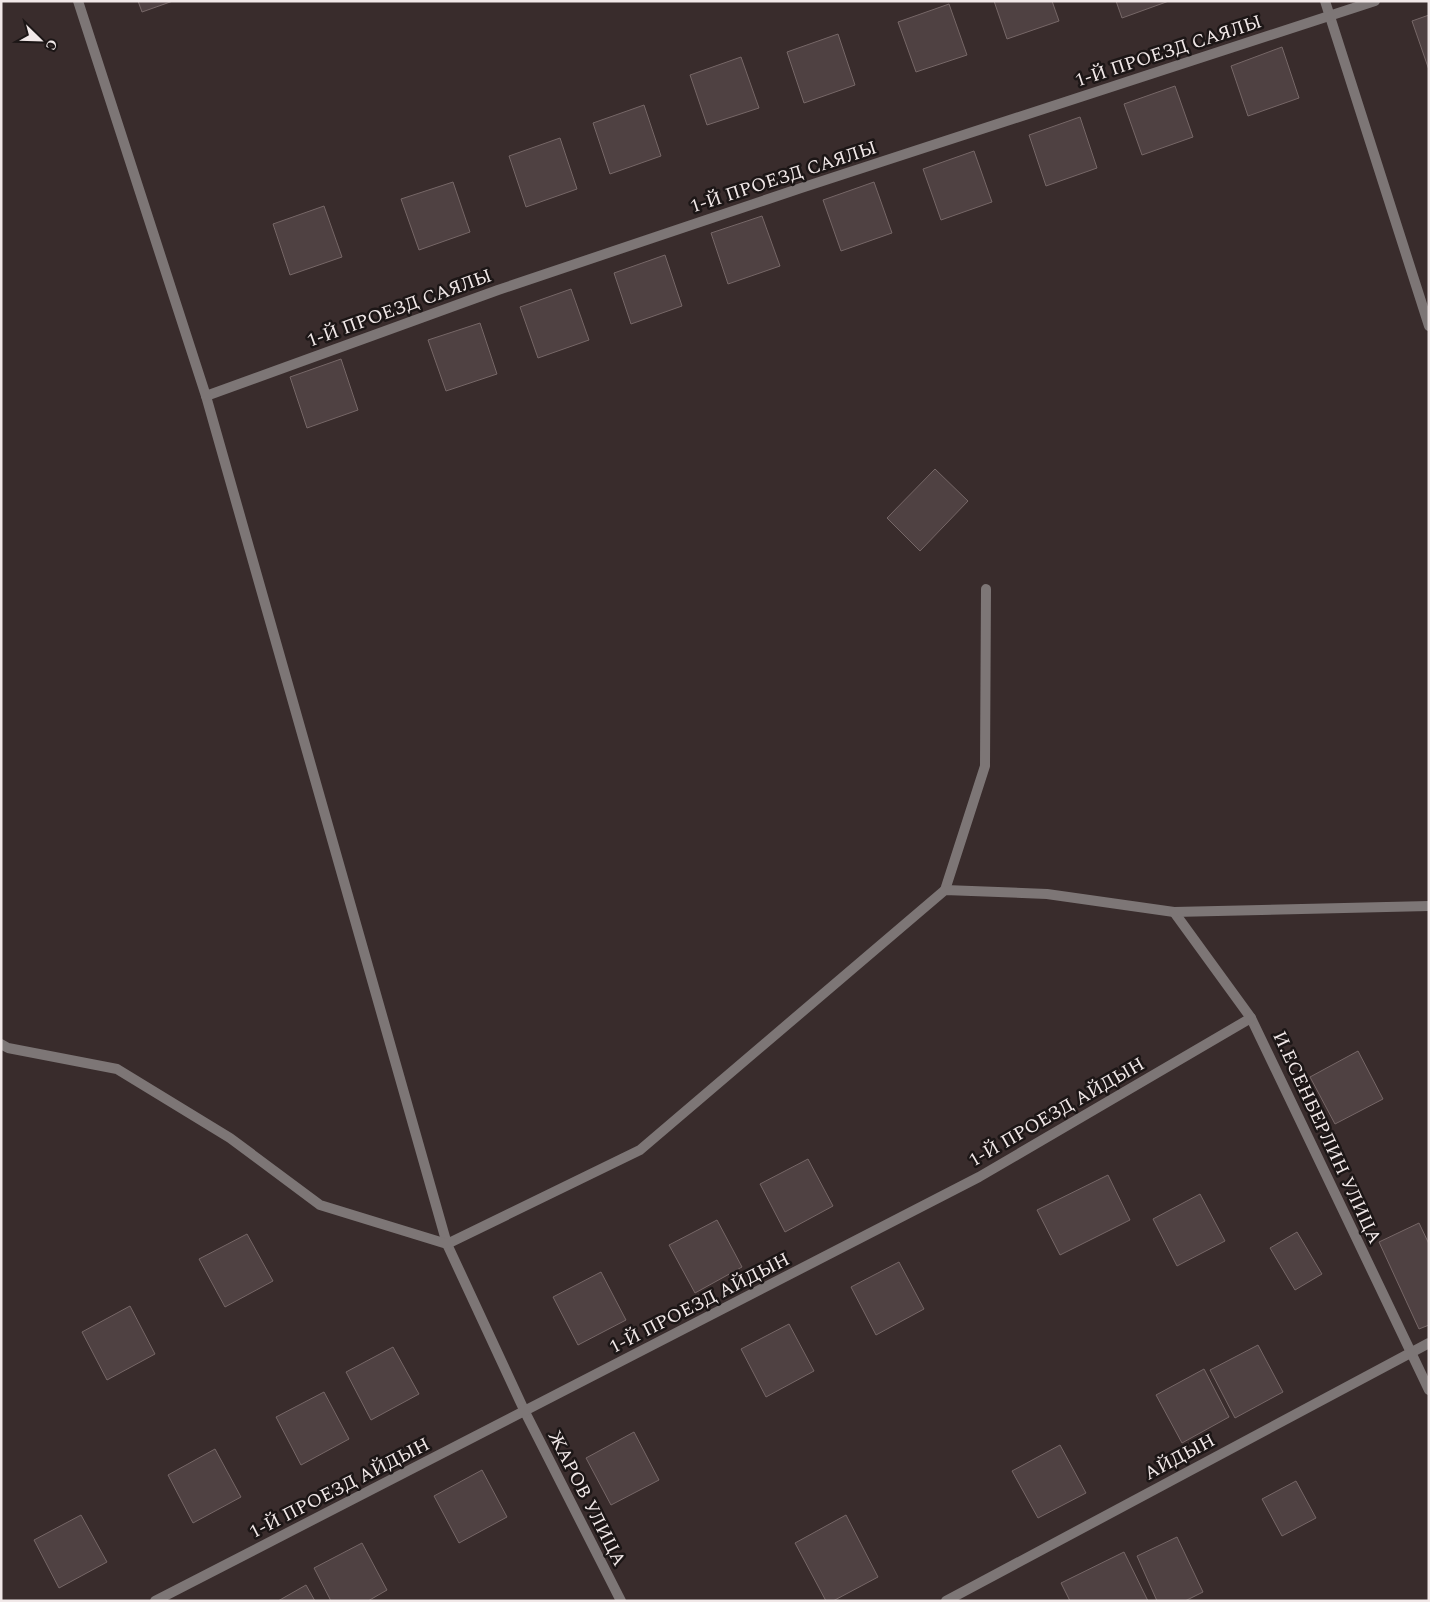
<svg xmlns="http://www.w3.org/2000/svg" width="1430" height="1602" viewBox="0 0 1430 1602" font-family="Spectral,serif">
	<rect width="100%" height="100%" fill="#392c2c"/>
	<g fill="#4f4142" stroke="#766767">
		<path d="M138,1H173L142,12Z"/>
		<path d="M994,1H1052L1059,21L1007,39Z"/>
		<path d="M1116,1H1169L1122,18Z"/>
		<path d="M949,4L967,55L916,72L898,22Z"/>
		<path d="M1429,15V70L1412,21Z"/>
		<path d="M838,34L855,85L804,103L787,52Z"/>
		<path d="M1282,47L1299,98L1248,116L1231,66Z"/>
		<path d="M741,57L759,108L707,125L690,75Z"/>
		<path d="M1175,86L1193,137L1142,155L1124,104Z"/>
		<path d="M644,105L661,156L610,174L593,123Z"/>
		<path d="M1080,117L1097,168L1046,186L1029,135Z"/>
		<path d="M560,138L577,189L526,207L509,156Z"/>
		<path d="M974,151L992,202L941,220L923,169Z"/>
		<path d="M453,182L470,232L419,250L401,199Z"/>
		<path d="M874,182L892,233L841,251L823,200Z"/>
		<path d="M324,206L342,257L290,275L273,224Z"/>
		<path d="M762,216L780,266L728,284L711,233Z"/>
		<path d="M665,255L682,306L631,324L614,273Z"/>
		<path d="M571,289L589,340L538,358L520,307Z"/>
		<path d="M480,323L497,374L446,391L428,340Z"/>
		<path d="M341,359L358,410L307,428L290,377Z"/>
		<path d="M935,469L968,501L920,551L887,518Z"/>
		<path d="M1358,1051L1383,1099L1335,1124L1310,1077Z"/>
		<path d="M808,1159L833,1206L785,1232L760,1184Z"/>
		<path d="M1108,1175L1130,1220L1060,1255L1037,1210Z"/>
		<path d="M1200,1194L1225,1241L1177,1266L1153,1219Z"/>
		<path d="M717,1220L742,1267L695,1293L669,1245Z"/>
		<path d="M1419,1223L1429,1244V1325L1419,1329L1379,1242Z"/>
		<path d="M1297,1232L1322,1274L1295,1290L1270,1248Z"/>
		<path d="M247,1234L273,1281L225,1307L199,1259Z"/>
		<path d="M899,1262L924,1309L876,1335L851,1287Z"/>
		<path d="M601,1272L626,1320L578,1345L553,1297Z"/>
		<path d="M130,1306L155,1354L107,1380L82,1332Z"/>
		<path d="M789,1324L814,1371L766,1397L741,1349Z"/>
		<path d="M1258,1345L1283,1392L1235,1418L1210,1370Z"/>
		<path d="M393,1347L419,1394L371,1420L346,1372Z"/>
		<path d="M1204,1369L1229,1417L1182,1443L1156,1395Z"/>
		<path d="M324,1392L349,1439L301,1465L276,1417Z"/>
		<path d="M634,1432L659,1480L611,1505L586,1458Z"/>
		<path d="M1060,1445L1086,1493L1038,1518L1012,1471Z"/>
		<path d="M215,1449L241,1497L193,1523L168,1475Z"/>
		<path d="M482,1470L507,1517L459,1543L434,1496Z"/>
		<path d="M1296,1481L1316,1518L1282,1536L1262,1499Z"/>
		<path d="M81,1515L107,1562L59,1588L34,1540Z"/>
		<path d="M846,1515L878,1577L833,1601H826L795,1543Z"/>
		<path d="M1177,1537L1203,1592L1185,1601H1157L1137,1556Z"/>
		<path d="M362,1543L387,1590L368,1601H331L314,1568Z"/>
		<path d="M1124,1552L1148,1601H1070L1061,1583Z"/>
		<path d="M306,1585L315,1601H278Z"/>
	</g>
	<g fill="none" stroke-linecap="round" stroke-linejoin="round">
		<g stroke="#7d7676" stroke-width="10">
			<path d="M78,1L206,396L447,1244L525,1412"/>
			<path d="M1325,1L1429,326"/>
			<path d="M945,890L985,766L986,589"/>
			<path d="M1,1044L8,1048L117,1069L230,1138L320,1205L447,1244L640,1150L945,890L1047,894L1174,912"/>
		</g>
		<g stroke="#7d7676" stroke-width="10">
			<path d="M206,396L498,290L801,188L1375,1"/>
			<path d="M1174,912L1251,1018L1429,1390"/>
			<path d="M1174,912L1429,906"/>
			<path d="M525,1412L621,1601"/>
			<path d="M155,1601L979,1177L1251,1018"/>
			<path d="M946,1601L1429,1343"/>
		</g>
	</g>
	<g text-anchor="middle" stroke-width="5" stroke-linejoin="round" paint-order="stroke">
		<g font-size="19" fill="#f1e8e8" stroke="#1c1616">
			<text transform="translate(1168 50) rotate(-18)" y="7">1-Й ПРОЕЗД САЯЛЫ</text>
			<text transform="translate(783 176) rotate(-18)" y="7">1-Й ПРОЕЗД САЯЛЫ</text>
			<text transform="translate(399 307) rotate(-20)" y="7">1-Й ПРОЕЗД САЯЛЫ</text>
			<text transform="translate(1056 1111) rotate(-30)" y="7">1-Й ПРОЕЗД АЙДЫН</text>
			<text transform="translate(1328 1137) rotate(65)" y="7">И.ЕСЕНБЕРЛИН УЛИЦА</text>
			<text transform="translate(699 1302) rotate(-27)" y="7">1-Й ПРОЕЗД АЙДЫН</text>
			<text transform="translate(1179 1456) rotate(-28)" y="7">АЙДЫН</text>
			<text transform="translate(339 1487) rotate(-27)" y="7">1-Й ПРОЕЗД АЙДЫН</text>
			<text transform="translate(588 1498) rotate(63)" y="7">ЖАРОВ УЛИЦА</text>
		</g>
	</g>
	<rect width="1430" height="1602" fill="none" stroke="#f1e8e8" stroke-width="5"/>
	<g transform="translate(40 40) rotate(113)" stroke="#1c1616" stroke-width="4" paint-order="stroke">
	<path d="M0-4L9 19L0 12L-9 19Z" fill="#f1e8e8"/>
	<text y="-8" font-size="14" font-weight="bold" text-anchor="middle" fill="#f1e8e8">С</text>
	</g>
</svg>
